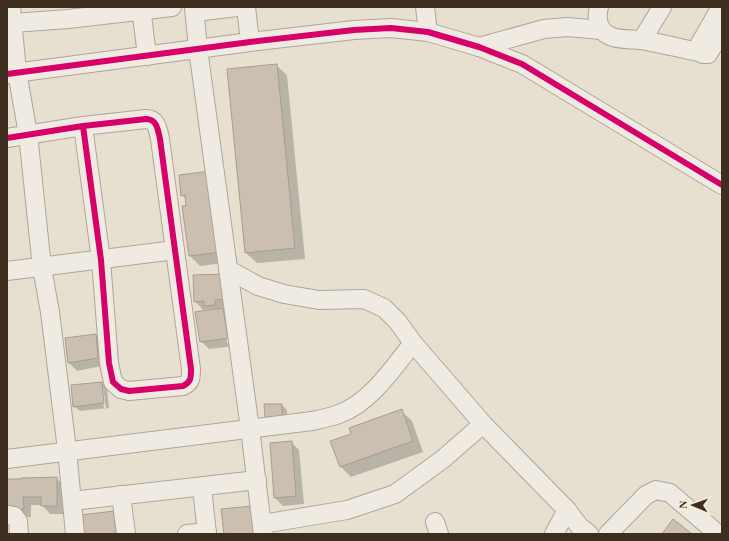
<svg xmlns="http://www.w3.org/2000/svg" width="729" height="541" viewBox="0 0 729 541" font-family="Georgia,serif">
	<rect width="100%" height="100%" fill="#e7e0d1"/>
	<g fill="#0003" fill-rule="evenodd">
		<path d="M276,65L287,75L305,259L257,263L246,253Z"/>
		<path d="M180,176L231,262L200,266L190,256L187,207L186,199L182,195Z"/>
		<path d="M223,275L233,307H223V309L231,317L235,346L209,349L201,341L213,309L203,310L195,301ZM224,317H226L229,343H227Z"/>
		<path d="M96,335L104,343L106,365L77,371L69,363Z"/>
		<path d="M101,383L107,388L109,408L80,411L74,406ZM101,387H103L106,408H104Z"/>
		<path d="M265,405H282L287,410V422H271L266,417Z"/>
		<path d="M401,411L412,421L423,452L351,477L341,467L352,435Z"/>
		<path d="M291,442L299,450L304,504L283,506L275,498Z"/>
		<path d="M56,478L64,486L65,514H50L42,505H31V517H14L7,480Z"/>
		<path d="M114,512L122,520L123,534H84Z"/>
	</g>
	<g fill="#cbbfb2" stroke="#a89c90">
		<path d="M277,64L295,248L245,253L227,69Z"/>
		<path d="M211,171L221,252L189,256L182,206H186L185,195L181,196L179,175Z"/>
		<path d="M224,274L225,299L215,300V305L204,306V301L194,302L193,275Z"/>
		<path d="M223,308L228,338L200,342L195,312Z"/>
		<path d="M96,334L98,358L68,363L65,338Z"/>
		<path d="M102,382L104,403L73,407L71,385Z"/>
		<path d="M264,404H282V417H265Z"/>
		<path d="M402,409L413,441L340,467L330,441L351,434L349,428Z"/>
		<path d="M292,441L296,496L274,498L270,443Z"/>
		<path d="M57,477V506H41V497H23L24,509L7,510V479H21V478Z"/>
		<path d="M252,506L255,534H224L221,509Z"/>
		<path d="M114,511L116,534H83L81,515Z"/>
		<path d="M673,519L691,533L690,534H662Z"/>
	</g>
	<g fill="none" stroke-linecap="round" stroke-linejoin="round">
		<g stroke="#ada599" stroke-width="20">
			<g id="minor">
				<path d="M11,7L17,72L28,134L42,268L50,312L67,450L75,534"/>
				<path d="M141,7L147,56"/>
				<path d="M194,7L198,49L250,429L263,534"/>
				<path d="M246,7L250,42"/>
				<path d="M425,7L428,32"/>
				<path d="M599,7C596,18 598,31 610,36C617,40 632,39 641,40C660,43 679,48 699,52L703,54H708L722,31"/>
				<path d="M195,12L237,7"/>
				<path d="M13,23L68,19L172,7"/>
				<path d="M642,40L662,7"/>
				<path d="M479,47L544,29L567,27L602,30"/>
				<path d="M699,52L698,47L721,7"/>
				<path d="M7,74L250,42L354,30L391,28L428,32L479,47L522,64L722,185"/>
				<path d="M7,138L83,126L146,119C157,119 158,130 160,139L191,369C191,378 191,382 183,386L129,391L121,389L113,382L109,363L101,260L83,126"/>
				<path d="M229,270L258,286L284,294L319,300L364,299L384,308L398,322L413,343L483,424L567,510"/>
				<path d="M7,271L175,250"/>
				<path d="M7,459L312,421C321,419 331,417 339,414C370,403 393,368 413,343"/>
				<path d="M202,487L207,534"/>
				<path d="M121,495L126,534"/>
				<path d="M72,501L257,480"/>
				<path d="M7,515L14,516L18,521L19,534"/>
				<path d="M435,522L439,534"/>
				<path d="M262,524L347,510L395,494L443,459L483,424"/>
				<path d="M187,534L207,532"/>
				<path d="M554,534L567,510L579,526L589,534"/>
				<path d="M608,534L646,495L656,490L670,493L718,534"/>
			</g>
		</g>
		<use href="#minor" stroke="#efebe3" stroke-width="18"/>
		<g stroke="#f7eed8" stroke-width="8">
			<g id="cycleway">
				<path d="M7,74L250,42L354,30L391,28L428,32L479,47L522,64L722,185"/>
				<path d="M7,138L83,126L146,119C157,119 158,130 160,139L191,369C191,378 191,382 183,386L129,391L121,389L113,382L109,363L101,260L83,126"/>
			</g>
		</g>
		<use href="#cycleway" stroke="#d6006c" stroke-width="6"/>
	</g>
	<rect width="729" height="541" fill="none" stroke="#3d2e20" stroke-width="16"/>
	<g transform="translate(693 505) rotate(272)" stroke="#f7eed8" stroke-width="3" paint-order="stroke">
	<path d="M0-3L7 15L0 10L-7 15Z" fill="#3d2e20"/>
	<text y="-6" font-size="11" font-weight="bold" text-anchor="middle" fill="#3d2e20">N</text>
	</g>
</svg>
